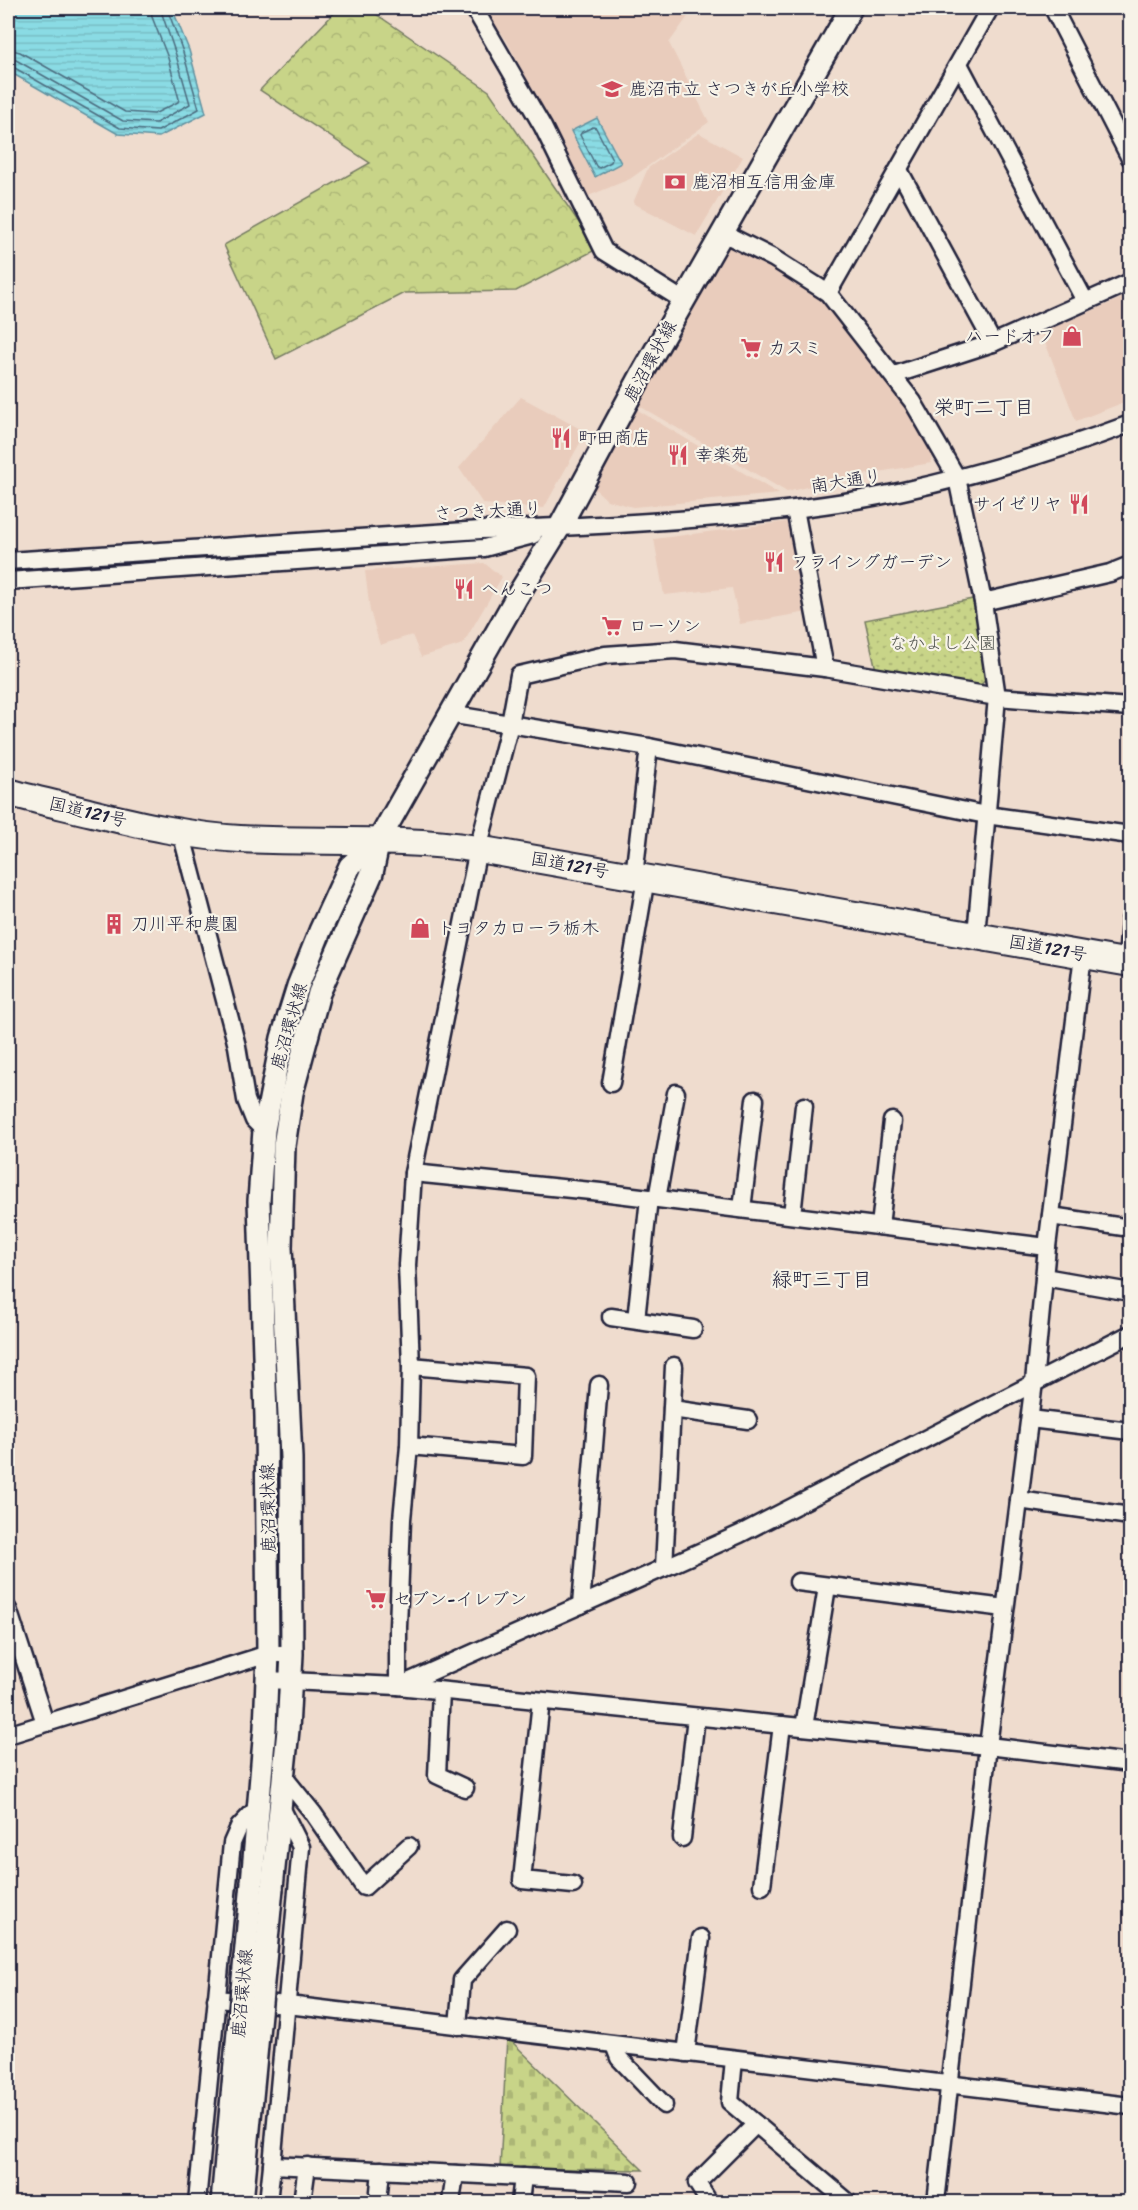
<svg xmlns="http://www.w3.org/2000/svg" width="1138" height="2210" viewBox="0 0 1138 2210" font-family="Sriracha,'Klee One',sans-serif">
	<defs>
		<pattern id="forest-crowns" width="20" height="18" patternUnits="userSpaceOnUse" patternTransform="scale(1.5)"><rect width="20" height="18" fill="#c8d488"/><path d="M2 6a3 3 0 1 1 6 0M12 15a3 3 0 1 1 6 0" fill="none" stroke="#acb676"/></pattern>
		<pattern id="cemetery-stones" width="16" height="16" patternUnits="userSpaceOnUse" patternTransform="scale(1.5)"><rect width="16" height="16" fill="#c8d488"/><path d="M2 7V4a2 2 0 0 1 4 0v3zM10 15v-3a2 2 0 0 1 4 0v3z" fill="#acb676"/></pattern>
		<pattern id="park-dots" width="8" height="8" patternUnits="userSpaceOnUse" patternTransform="scale(1.5)"><rect width="8" height="8" fill="#c8d488"/><path d="M2 2h.1M6 6h.1" fill="none" stroke="#acb676" stroke-width="1.8" stroke-linecap="round"/></pattern>
		<pattern id="water-rules" width="6" height="5" patternUnits="userSpaceOnUse" patternTransform="scale(1.5)"><rect width="6" height="5" fill="#8adbe4"/><path d="M0 2.5h6" fill="none" stroke="#77bcc4"/></pattern>
	</defs>
	<rect width="100%" height="100%" fill="#efdcce"/>
	<filter id="ink" filterUnits="userSpaceOnUse"><feTurbulence type="fractalNoise" baseFrequency=".0167" numOctaves="2"/><feDisplacementMap in="SourceGraphic" scale="12" xChannelSelector="R" yChannelSelector="G"/><feConvolveMatrix kernelMatrix="1 2 1 2 8 2 1 2 1" color-interpolation-filters="sRGB"/></filter>
	<g filter="url(#ink)">
		<g fill="#e9ccbc">
			<path d="M483,8H694L669,43L709,122L630,179L586,197L507,41Z"/>
			<path d="M699,133L743,157L696,236L633,203L648,168Z"/>
			<path d="M729,242L824,299L899,393L933,453L931,463L838,479L787,492L636,404Z"/>
			<path d="M1130,295V400L1076,421L1041,332Z"/>
			<path d="M521,397L586,432L544,508L483,504L459,468Z"/>
			<path d="M636,409L779,494L633,507L607,500L593,487Z"/>
			<path d="M792,521L813,611L740,624L732,588L664,595L654,539Z"/>
			<path d="M484,563L502,577L463,644L421,657L412,635L380,645L370,611L365,571Z"/>
		</g>
		<path fill="url(#forest-crowns)" stroke="#757b62" stroke-width="1.5" d="M339,8H367L489,91L597,249L516,291L404,293L276,359L224,245L370,163L260,90Z"/>
		<path fill="url(#cemetery-stones)" stroke="#757b62" stroke-width="1.5" d="M507,2037L643,2170L500,2168Z"/>
		<path fill="url(#park-dots)" stroke="#757b62" stroke-width="1.5" d="M973,599L988,677L978,688L876,670L865,620Z"/>
		<g fill="url(#water-rules)" stroke="#6091a0" stroke-width="1.5">
			<path d="M8,8H172L189,50L206,113L159,137L118,134L8,71Z"/>
			<path d="M597,118L621,163L595,177L571,131Z"/>
		</g>
		<g fill="none" stroke-linecap="round" stroke-linejoin="round">
			<g stroke="#4c6c7f" stroke-width="1.5">
				<path d="M8,49L20,52L125,112L154,114L178,102L179,99L168,58L152,17L151,8"/>
				<path d="M8,58L16,60L123,121L156,123L190,104L176,55L160,8"/>
				<path d="M8,66L13,67L120,128L158,131L199,109L183,52L167,8"/>
				<path d="M593,127L596,128L612,159L611,162L599,168L596,166L580,135L582,132Z"/>
			</g>
			<g stroke="#22223b" stroke-width="21">
				<g id="minor">
					<path d="M474,8L543,127L604,251L684,301"/>
					<path d="M1053,8L1130,158"/>
					<path d="M959,64L1085,301"/>
					<path d="M899,170L993,343"/>
					<path d="M723,233L773,258L828,293L913,402L957,478L983,602L997,697L976,935"/>
					<path d="M828,293L990,8"/>
					<path d="M894,375L993,343L1130,282"/>
					<path d="M795,509L825,668"/>
					<path d="M8,561L481,530C577,527 673,522 768,512C813,507 859,501 903,491C980,474 1057,451 1130,424"/>
					<path d="M8,581L484,548L533,535"/>
					<path d="M983,602L1110,573L1130,565"/>
					<path d="M449,714L649,747L986,815L1130,835"/>
					<path d="M181,832L237,1046L246,1100L254,1120L264,1130"/>
					<path d="M634,876L649,747"/>
					<path d="M1127,962L1130,920"/>
					<path d="M611,1083L646,878"/>
					<path d="M413,1173L601,1192L1047,1247"/>
					<path d="M657,1199L676,1093"/>
					<path d="M742,1209L755,1100"/>
					<path d="M792,1215L804,1106"/>
					<path d="M1051,1216L1130,1228"/>
					<path d="M880,1226L892,1121"/>
					<path d="M1044,1277L1130,1292"/>
					<path d="M611,1317L693,1329"/>
					<path d="M636,1320L649,1198"/>
					<path d="M672,1409L748,1420"/>
					<path d="M1030,1419L1130,1431"/>
					<path d="M409,1446L523,1456L526,1376L411,1366"/>
					<path d="M1019,1500L1130,1516"/>
					<path d="M664,1568L674,1366"/>
					<path d="M798,1582L1005,1608"/>
					<path d="M581,1605L599,1385"/>
					<path d="M8,1609L45,1723"/>
					<path d="M267,1680L398,1686L988,1746L1130,1763"/>
					<path d="M398,1686V1627L402,1519L409,1446L411,1366L407,1265L413,1173L478,849L510,724L519,675L605,655L675,650L825,668L997,697L1130,707"/>
					<path d="M399,1686L740,1534L1130,1334"/>
					<path d="M441,1691L437,1775L465,1788"/>
					<path d="M541,1701L522,1880L573,1885"/>
					<path d="M804,1727L827,1587"/>
					<path d="M8,1735L268,1654H292"/>
					<path d="M284,1777L313,1813L364,1887L409,1846"/>
					<path d="M682,1838L696,1717"/>
					<path d="M762,1886L782,1725"/>
					<path d="M216,1999L288,2005L1130,2106"/>
					<path d="M458,2026L462,1980L507,1929"/>
					<path d="M614,2045L619,2058L664,2105"/>
					<path d="M686,2053L701,1938"/>
					<path d="M734,2059L730,2102L848,2202"/>
					<path d="M272,2165L301,1847L281,1807"/>
					<path d="M197,2202L232,1843L239,1827L259,1806"/>
					<path d="M268,2202L272,2165L629,2182"/>
					<path d="M302,2202L307,2166"/>
					<path d="M378,2202L381,2170"/>
					<path d="M451,2202L455,2174"/>
					<path d="M520,2202L523,2177"/>
					<path d="M709,2202L697,2183L756,2124"/>
					<path d="M936,2202L988,1746L1034,1382L1047,1247L1083,955"/>
				</g>
			</g>
			<g stroke="#22223b" stroke-width="26">
				<g id="major">
					<path d="M252,1883L265,1728L268,1654L266,1417L259,1201L264,1130L282,1038L298,986L320,931L350,866L379,840"/>
					<path d="M272,1888L288,1730L292,1654L291,1458L281,1247L284,1146L292,1093L319,993L372,873L379,840L516,598L559,528L642,374L851,8"/>
				</g>
			</g>
			<g stroke="#22223b" stroke-width="30">
				<path id="highway" d="M8,792C35,800 64,806 92,813C141,825 190,836 240,839C320,843 399,837 478,849L1130,963"/>
			</g>
			<use href="#minor" stroke="#f7f3e8" stroke-width="16"/>
			<use href="#major" stroke="#f7f3e8" stroke-width="21"/>
			<use href="#highway" stroke="#f7f3e8" stroke-width="26"/>
			<g stroke="#22223b" stroke-width="26" stroke-linecap="butt">
				<g id="major-bridge">
					<path d="M222,2202L252,1883"/>
					<path d="M242,2202L272,1888"/>
				</g>
			</g>
			<use href="#major-bridge" stroke="#f7f3e8" stroke-width="21"/>
		</g>
	</g>
	<defs>
		<g id="school-bare" transform="scale(1.62)"><path d="M0-5L7-2L0 1L-7-2ZM-4 1L0 2.5L4 1V4Q0 6-4 4Z" fill="#d1495b" stroke="#f7f3e8" stroke-width="2.5" paint-order="stroke"/></g>
		<g id="bank-bare" transform="scale(1.62)"><path d="M-6-4H6V4H-6ZM0-2.3a2.3 2.3 0 1 0 0 4.6a2.3 2.3 0 1 0 0-4.6Z" fill="#d1495b" stroke="#f7f3e8" stroke-width="2.5" paint-order="stroke"/></g>
		<g id="shop-bare" transform="scale(1.62)"><path d="M-5-2.5h2.3a2.7 3.5 0 0 1 5.4 0H5L5.5 6h-11ZM-1.5-2.5h3a1.5 2.3 0 0 0-3 0Z" fill="#d1495b" stroke="#f7f3e8" stroke-width="2.5" paint-order="stroke"/></g>
		<g id="supermarket-bare" transform="scale(1.62)"><path d="M-6-5.5h2.5l.6 2H6L4.5 2H-2.5L-4.4-4H-6ZM-1.5 3.2a1.3 1.3 0 1 0 .1 0ZM3 3.2a1.3 1.3 0 1 0 .1 0Z" fill="#d1495b" stroke="#f7f3e8" stroke-width="2.5" paint-order="stroke"/></g>
		<g id="restaurant-bare" transform="scale(1.62)"><path d="M-5-6h1v4h1v-4h1v4h1v-4h1v5L-1.5 .5V6h-2V.5L-5-1ZM5-6V6H3V1.5H1.5Q1.5-4 5-6Z" fill="#d1495b" stroke="#f7f3e8" stroke-width="2.5" paint-order="stroke"/></g>
		<g id="building-bare" transform="scale(1.62)"><path d="M-4-6H4V6H1V3H-1V6H-4ZM-2.5-4.3h1.7v1.8h-1.7ZM.8-4.3h1.7v1.8H.8ZM-2.5-1h1.7V.8h-1.7ZM.8-1h1.7V.8H.8Z" fill="#d1495b" stroke="#f7f3e8" stroke-width="2.5" paint-order="stroke"/></g>
	</defs>
	<g fill-rule="evenodd">
		<use href="#school-bare" x="612" y="89"/>
		<use href="#bank-bare" x="675" y="182"/>
		<use href="#shop-bare" x="1072" y="336"/>
		<use href="#supermarket-bare" x="751" y="348"/>
		<use href="#restaurant-bare" x="561" y="438"/>
		<use href="#restaurant-bare" x="678" y="455"/>
		<use href="#restaurant-bare" x="1079" y="504"/>
		<use href="#restaurant-bare" x="774" y="562"/>
		<use href="#restaurant-bare" x="464" y="589"/>
		<use href="#supermarket-bare" x="612" y="626"/>
		<use href="#building-bare" x="114" y="924"/>
		<use href="#shop-bare" x="420" y="928"/>
		<use href="#supermarket-bare" x="376" y="1599"/>
	</g>
	<g text-anchor="middle" stroke-width="4.5" stroke-linejoin="round" paint-order="stroke">
		<g font-size="18" fill="#22223b" stroke="#f7f3e8" text-anchor="start">
			<text x="629" y="95">鹿沼市立 さつきが丘小学校</text>
			<text x="692" y="188">鹿沼相互信用金庫</text>
			<text x="1055" y="342" text-anchor="end">ハードオフ</text>
			<text x="768" y="354">カスミ</text>
			<text x="578" y="444">町田商店</text>
			<text x="695" y="461">幸楽苑</text>
			<text x="1062" y="510" text-anchor="end">サイゼリヤ</text>
			<text x="791" y="568">フライングガーデン</text>
			<text x="481" y="595">へんこつ</text>
			<text x="629" y="632">ローソン</text>
			<text x="131" y="930">刀川平和農園</text>
			<text x="437" y="934">トヨタカローラ栃木</text>
			<text x="393" y="1605">セブン-イレブン</text>
		</g>
		<g font-size="18" fill="#22223b" stroke="#f7f3e8">
			<text transform="translate(650 361) rotate(-61)" y="6">鹿沼環状線</text>
			<text transform="translate(846 481) rotate(-9)" y="6">南大通り</text>
			<text transform="translate(488 511) rotate(-3)" y="6">さつき大通り</text>
			<text transform="translate(88 812) rotate(13)" y="6">国道121号</text>
			<text transform="translate(570 865) rotate(10)" y="6">国道121号</text>
			<text transform="translate(1048 948) rotate(10)" y="6">国道121号</text>
			<text transform="translate(289 1026) rotate(-74)" y="6">鹿沼環状線</text>
			<text transform="translate(268 1508) rotate(-91)" y="6">鹿沼環状線</text>
			<text transform="translate(242 1993) rotate(-85)" y="6">鹿沼環状線</text>
		</g>
		<g font-size="18" fill="#545752" stroke="#f7f3e8">
			<text x="943" y="649">なかよし公園</text>
		</g>
		<g font-size="20" fill="#22223b" stroke="#f7f3e8">
			<text x="984" y="414">栄町二丁目</text>
			<text x="822" y="1286">緑町三丁目</text>
		</g>
	</g>
	<rect width="1138" height="2210" fill="none" stroke="#f7f3e8" stroke-width="30"/>
	<rect x="15" y="15" width="1108" height="2180" fill="none" stroke="#22223b" stroke-width="2" filter="url(#ink)"/>
</svg>
